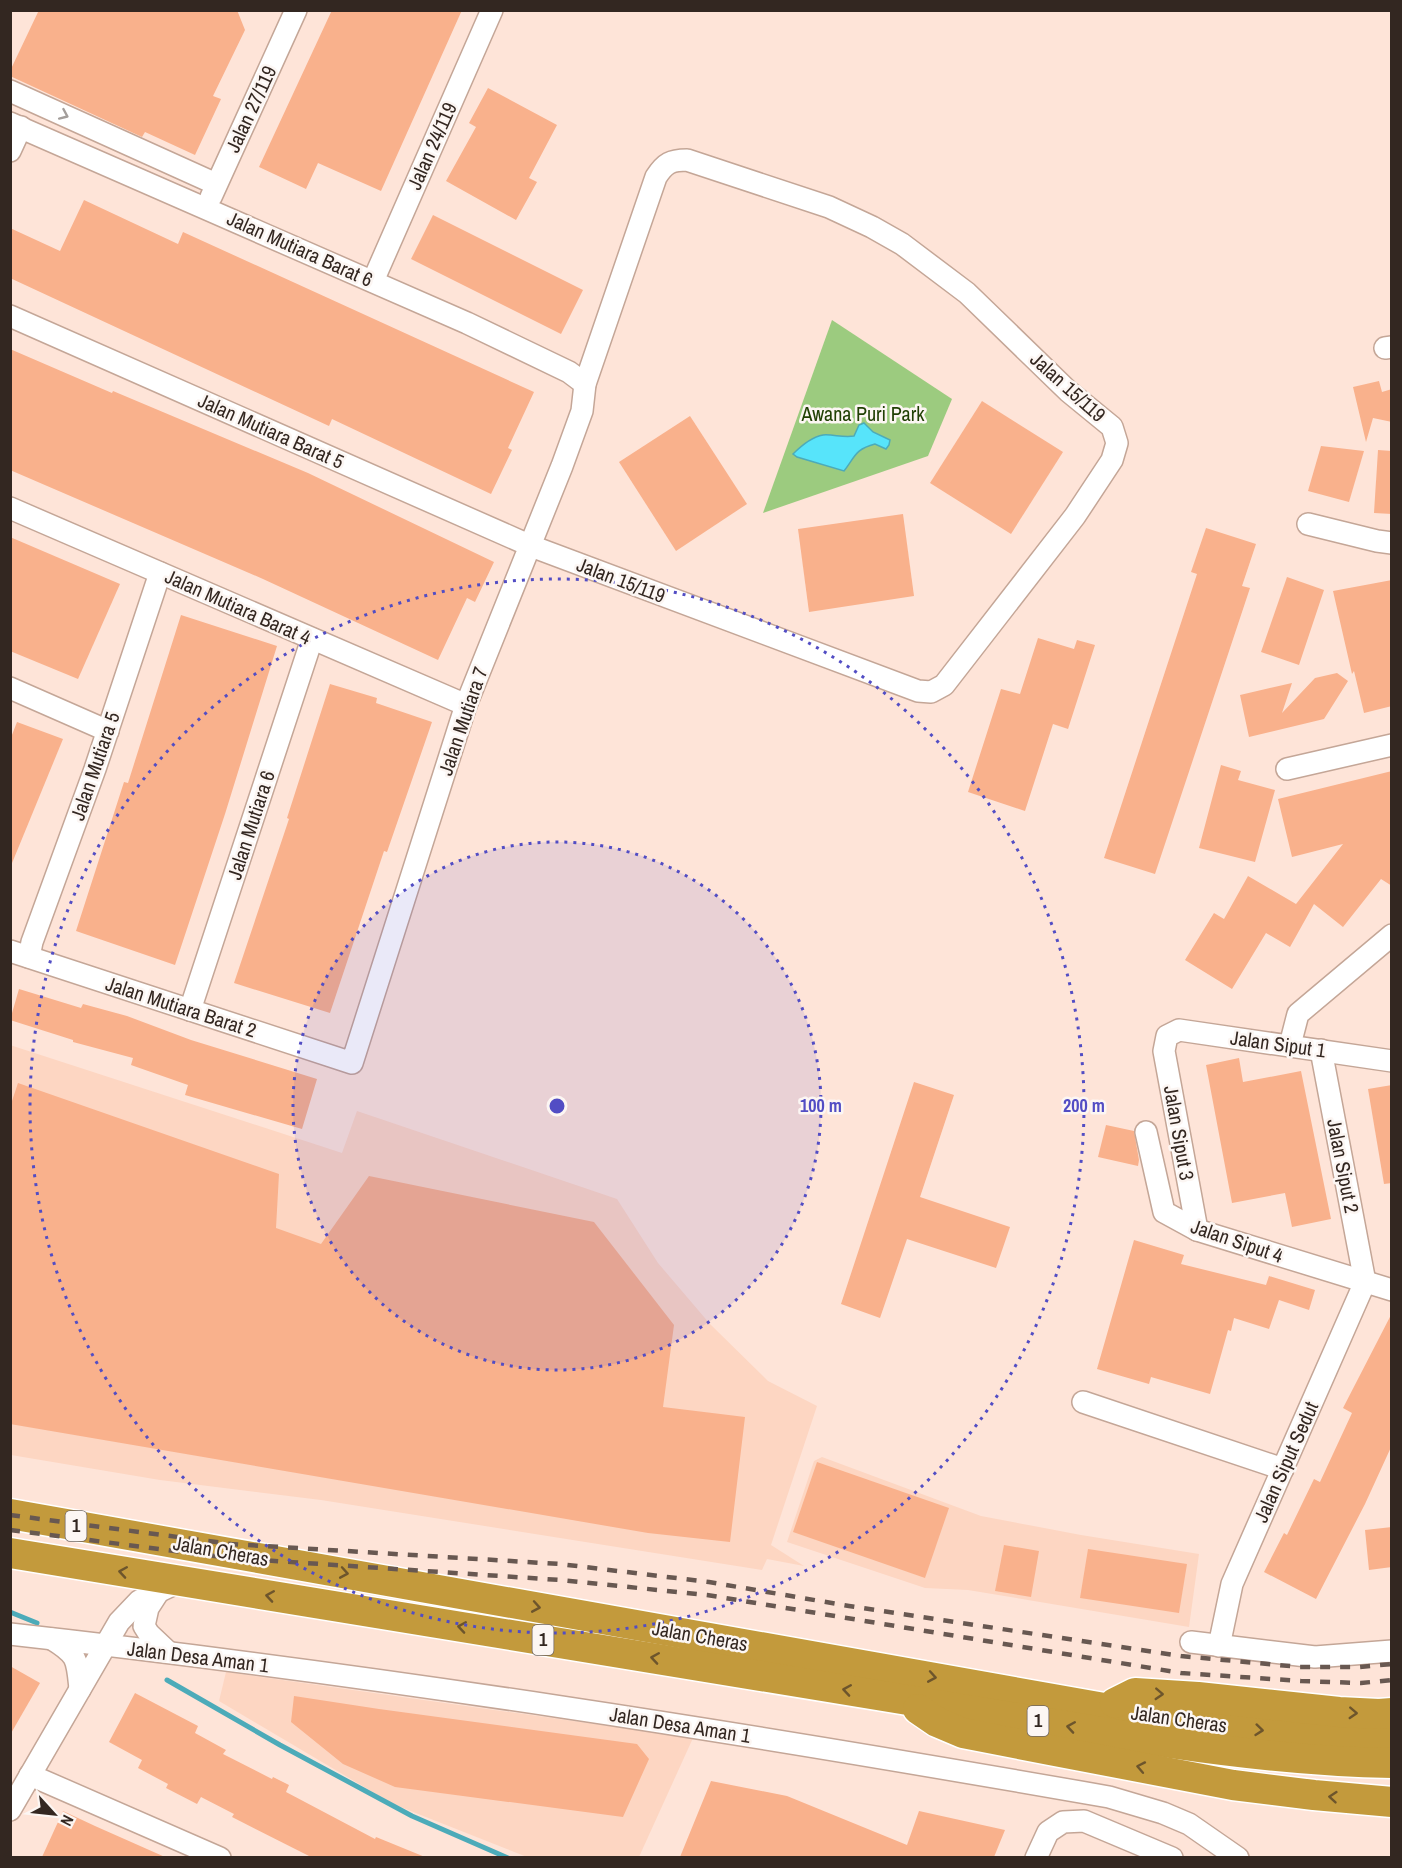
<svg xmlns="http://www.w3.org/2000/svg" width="1402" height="1868" viewBox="0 0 1402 1868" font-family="'Archivo Narrow',sans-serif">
	<rect width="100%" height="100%" fill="#fee4d8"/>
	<g fill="#fdd6c2">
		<path d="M10,1045L342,1153L357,1111L617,1199L658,1263L710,1324L768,1381L817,1406L771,1545L804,1566L767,1559L762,1570L321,1500L160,1480L11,1455Z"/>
		<path d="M822,1457L981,1516L1081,1535L1199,1554L1189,1627L968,1590L925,1588L787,1542L814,1461Z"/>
		<path d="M226,1672L693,1738L639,1857H527L393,1804L219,1701Z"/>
	</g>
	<path fill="#9ccb7f" d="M832,320L952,399L928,456L763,513Z"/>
	<path fill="#57e4fa" stroke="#4cabb9" stroke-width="1.5" d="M864,423L873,432L890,440L889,445L886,449L875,444C855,449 855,457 844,471L797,457L793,454C801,446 811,437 823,435C833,434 843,438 854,436L859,425Z"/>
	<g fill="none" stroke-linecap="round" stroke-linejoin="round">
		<g stroke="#4cabb9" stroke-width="5">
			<path d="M10,1612L37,1623"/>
			<path d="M167,1680L280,1745L412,1816L508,1858"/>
		</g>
	</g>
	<g fill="#f9b18c">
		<path d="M39,10H237L245,30L213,96L221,99L195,155L145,132L142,137L10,76V71Z"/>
		<path d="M332,10H462L381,191L318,163L306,189L259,167Z"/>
		<path d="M488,88L557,125L529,178L537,182L516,220L446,181L476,127L469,123Z"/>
		<path d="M84,200L178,244L183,232L534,392L508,448L512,450L491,494L332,419L329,426L10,278V228L60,251Z"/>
		<path d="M433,215L583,290L561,334L411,259Z"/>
		<path d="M10,349L112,393L113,391L308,473L494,562L475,602L467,598L438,660L263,579L10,470Z"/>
		<path d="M1379,381L1382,392L1392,389V422L1373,418L1366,442L1353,387Z"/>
		<path d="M982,401L1063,452L1011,534L930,483Z"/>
		<path d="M690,416L747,504L676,551L619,462Z"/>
		<path d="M1321,446L1364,451L1349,502L1308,491Z"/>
		<path d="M1378,450L1392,451V514L1374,513Z"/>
		<path d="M903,514L914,596L809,612L798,529Z"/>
		<path d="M1206,528L1256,544L1242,586L1250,588L1155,874L1104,858L1197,574L1191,572Z"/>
		<path d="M10,537L120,584L78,679L10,651Z"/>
		<path d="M1287,577L1324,590L1299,665L1261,652Z"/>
		<path d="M1392,580V706L1364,713L1354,671L1352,674L1333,591Z"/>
		<path d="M181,615L277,646L225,814L175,965L76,931L124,782L128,783Z"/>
		<path d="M1038,638L1074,649L1077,640L1095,645L1068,729L1053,724L1025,811L968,792L1001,689L1020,694Z"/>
		<path d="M1337,673L1348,681L1324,719L1249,737L1240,695L1292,683L1282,713L1315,678Z"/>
		<path d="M330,684L377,698L376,703L432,722L387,852L384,851L330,1013L234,983L289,819L287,818Z"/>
		<path d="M17,722L63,739L10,868V740Z"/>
		<path d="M1221,765L1241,771L1238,780L1275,790L1255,862L1199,848Z"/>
		<path d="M1392,771V886L1381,879L1343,927L1314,904L1290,947L1266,933L1232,989L1185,960L1214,913L1224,919L1248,876L1296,904L1343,844L1292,857L1278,799Z"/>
		<path d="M19,989L81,1008L83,1004L127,1016L191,1040L317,1079L302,1129L185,1095L188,1085L131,1065L133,1058L73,1042V1040L10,1020Z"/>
		<path d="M1239,1058L1243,1082L1301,1071L1331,1219L1292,1227L1285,1193L1232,1203L1206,1065Z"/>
		<path d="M914,1082L954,1095L920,1197L1010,1227L996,1268L907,1239L880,1318L841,1304Z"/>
		<path d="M18,1083L279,1174L276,1228L321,1244L369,1176L594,1222L674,1325L663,1407L745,1417L730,1542L648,1533L10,1424V1107Z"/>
		<path d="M1392,1085V1183L1384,1184L1368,1089Z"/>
		<path d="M1106,1125L1134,1131L1139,1160L1138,1166L1098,1157Z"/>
		<path d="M1134,1240L1184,1255L1181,1264L1266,1285L1269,1276L1315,1290L1309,1310L1279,1300L1269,1329L1234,1318L1231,1331L1228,1330L1210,1394L1151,1377L1149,1384L1097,1369Z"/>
		<path d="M1392,1313V1445L1365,1504L1316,1599L1264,1572L1284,1533L1287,1535L1314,1479L1320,1482L1352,1413L1343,1408Z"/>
		<path d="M817,1462L949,1508L925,1578L793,1532Z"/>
		<path d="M1392,1527V1567L1369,1570L1365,1530Z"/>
		<path d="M1004,1545L1039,1551L1031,1597L995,1591Z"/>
		<path d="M1088,1549L1187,1564L1179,1613L1080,1598Z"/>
		<path d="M10,1666L40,1683L10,1735Z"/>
		<path d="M135,1693L198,1726L195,1733L226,1750L223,1754L272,1779L273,1777L289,1785L286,1792L375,1839L376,1837L425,1857H311L232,1817L234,1814L201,1797L197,1804L166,1788L168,1784L138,1768L142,1760L109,1742Z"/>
		<path d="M294,1696L379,1709L637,1744L649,1759L623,1817L395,1787L343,1764L291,1722Z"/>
		<path d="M711,1781L787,1796L907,1845L919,1811L1005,1830L994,1857H680Z"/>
		<path d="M63,1811L95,1826L165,1857H42Z"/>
	</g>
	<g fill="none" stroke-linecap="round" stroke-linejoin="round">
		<g stroke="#c4a697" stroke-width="24">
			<g id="minor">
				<path d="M10,91L216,184"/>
				<path d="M10,123L467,323L569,372L585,384"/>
				<path d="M10,151L21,127"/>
				<path d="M211,197L296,10"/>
				<path d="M373,281L492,10"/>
				<path d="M10,316L531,546L918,691L931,692L944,685L1075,516L1112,460L1117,443L1112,427L1068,391L967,293L902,244L872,227L829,207L687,160C671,160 665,163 656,177L585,384L582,411L562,466L466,705L352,1063L10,951"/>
				<path d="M1385,348L1392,347"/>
				<path d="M10,508L466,705"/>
				<path d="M1308,524L1377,541L1392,543"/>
				<path d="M10,688L108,731"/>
				<path d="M1287,769L1392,745"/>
				<path d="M29,957L32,942L95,769L160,573"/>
				<path d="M190,1010L312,639"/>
				<path d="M1290,1045L1298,1014L1392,935"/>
				<path d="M1146,1132L1164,1212L1197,1230L1392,1290"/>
				<path d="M1197,1230L1164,1051L1167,1036L1179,1030L1392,1061"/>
				<path d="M1083,1402L1283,1469"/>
				<path d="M159,1591L148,1608L144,1626L149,1634L167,1651"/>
				<path d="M10,1634C379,1675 744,1733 1109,1797L1163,1813L1189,1824L1238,1858"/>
				<path d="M52,1639C78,1655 77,1659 80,1689"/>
				<path d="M1191,1642L1315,1657L1392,1651"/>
				<path d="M1219,1646L1232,1584L1365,1282L1321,1050"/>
				<path d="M30,1775L220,1858"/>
				<path d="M10,1810L119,1622L139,1601L181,1581"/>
				<path d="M1036,1858L1048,1832L1063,1822L1084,1821L1172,1858"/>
			</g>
		</g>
		<g stroke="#fff" stroke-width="33">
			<g id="highway">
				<path d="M10,1514L1104,1708L1249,1729L1332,1738L1392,1739"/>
				<path d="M10,1553L1170,1743C1245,1754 1316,1762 1392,1763"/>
				<path d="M1115,1703L1135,1693L1198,1697L1339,1712L1379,1714L1392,1713"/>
				<path d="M918,1709L937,1722L963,1733L1050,1750L1233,1785L1314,1795L1392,1802"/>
			</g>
		</g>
		<use href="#minor" stroke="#fff" stroke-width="21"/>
		<use href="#highway" stroke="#c39a3c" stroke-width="30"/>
		<g stroke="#685851" stroke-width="4.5" stroke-dasharray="10 10" stroke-linecap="butt">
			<path d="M10,1515L231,1544L560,1564L709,1582L849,1606L1181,1656L1300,1667H1359L1392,1664"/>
			<path d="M10,1530L230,1558L560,1580L707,1595L1181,1673L1301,1681L1361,1683L1392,1680"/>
		</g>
	</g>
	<defs><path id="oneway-chevron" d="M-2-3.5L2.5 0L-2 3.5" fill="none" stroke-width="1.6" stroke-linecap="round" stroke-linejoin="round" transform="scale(1.5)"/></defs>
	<use stroke="#a39e9b" href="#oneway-chevron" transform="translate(64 115) rotate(24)"/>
	<g stroke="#6d552c">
		<use href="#oneway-chevron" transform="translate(123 1572) rotate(-171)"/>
		<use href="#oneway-chevron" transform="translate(344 1573) rotate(10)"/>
		<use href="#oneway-chevron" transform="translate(270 1596) rotate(-171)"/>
		<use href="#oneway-chevron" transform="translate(536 1607) rotate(10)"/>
		<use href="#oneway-chevron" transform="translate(462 1627) rotate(-171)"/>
		<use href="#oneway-chevron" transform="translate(655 1658) rotate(-171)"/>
		<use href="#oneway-chevron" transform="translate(932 1677) rotate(10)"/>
		<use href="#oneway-chevron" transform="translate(847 1690) rotate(-171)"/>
		<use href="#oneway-chevron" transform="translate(1159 1694) rotate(3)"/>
		<use href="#oneway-chevron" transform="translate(1353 1713) rotate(3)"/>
		<use href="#oneway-chevron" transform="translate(1071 1727) rotate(-171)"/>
		<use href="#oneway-chevron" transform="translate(1259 1730) rotate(6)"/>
		<use href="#oneway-chevron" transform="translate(1141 1767) rotate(-169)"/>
		<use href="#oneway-chevron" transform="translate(1333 1797) rotate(-175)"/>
	</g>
	<circle cx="557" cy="1106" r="264" fill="#524dc4" fill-opacity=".12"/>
	<g fill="none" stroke="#524dc4" stroke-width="3" stroke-dasharray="3 6">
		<circle cx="557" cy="1106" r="264"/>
		<circle cx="557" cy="1106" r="527"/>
	</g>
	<g text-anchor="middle" stroke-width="5" stroke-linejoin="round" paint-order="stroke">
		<g fill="#fcf6f3" stroke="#6f6560" stroke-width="1.5">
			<rect x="65.5" y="1511" width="21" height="30" rx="4.5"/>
			<rect x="532.5" y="1625" width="21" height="30" rx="4.5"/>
			<rect x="1027.5" y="1706" width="21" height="30" rx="4.5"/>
		</g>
		<g font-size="18" font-weight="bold" fill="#332721">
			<text x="76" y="1532">1</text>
			<text x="543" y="1646">1</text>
			<text x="1038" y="1727">1</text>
		</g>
		<g font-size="20" fill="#332721" stroke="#fcf6f3">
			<text transform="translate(251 109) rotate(-65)" y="7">Jalan 27/119</text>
			<text transform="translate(432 146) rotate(-66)" y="7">Jalan 24/119</text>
			<text transform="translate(300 249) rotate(24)" y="7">Jalan Mutiara Barat 6</text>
			<text transform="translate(1068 387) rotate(42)" y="7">Jalan 15/119</text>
			<text transform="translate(271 431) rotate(24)" y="7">Jalan Mutiara Barat 5</text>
			<text transform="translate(621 580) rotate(21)" y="7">Jalan 15/119</text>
			<text transform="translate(238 607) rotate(24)" y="7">Jalan Mutiara Barat 4</text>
			<text transform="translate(463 721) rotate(-71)" y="7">Jalan Mutiara 7</text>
			<text transform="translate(95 766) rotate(-71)" y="7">Jalan Mutiara 5</text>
			<text transform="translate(251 825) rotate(-72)" y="7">Jalan Mutiara 6</text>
			<text transform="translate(181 1007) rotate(18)" y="7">Jalan Mutiara Barat 2</text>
			<text transform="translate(1278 1044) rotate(8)" y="7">Jalan Siput 1</text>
			<text transform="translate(1179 1133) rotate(80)" y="7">Jalan Siput 3</text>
			<text transform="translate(1343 1166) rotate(79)" y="7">Jalan Siput 2</text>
			<text transform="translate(1237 1241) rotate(19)" y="7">Jalan Siput 4</text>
			<text transform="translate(1286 1462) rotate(-66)" y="7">Jalan Siput Sedut</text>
			<text transform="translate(221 1551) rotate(10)" y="7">Jalan Cheras</text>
			<text transform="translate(700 1636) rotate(10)" y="7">Jalan Cheras</text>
			<text transform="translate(198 1657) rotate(7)" y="7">Jalan Desa Aman 1</text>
			<text transform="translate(1179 1719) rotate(8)" y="7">Jalan Cheras</text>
			<text transform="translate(680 1725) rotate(9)" y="7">Jalan Desa Aman 1</text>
		</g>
		<g font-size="20" fill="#204004" stroke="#fcf6f3">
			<text x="863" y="421">Awana Puri Park</text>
		</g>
	</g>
	<circle cx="557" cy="1106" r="9" fill="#524dc4" stroke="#fcf6f3" stroke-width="3"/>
	<g font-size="18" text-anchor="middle" font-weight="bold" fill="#524dc4" stroke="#fcf6f3" stroke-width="5" stroke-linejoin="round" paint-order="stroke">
		<text x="821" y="1112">100 m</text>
		<text x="1084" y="1112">200 m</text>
	</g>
	<rect width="1402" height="1868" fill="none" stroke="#332721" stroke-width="24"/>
	<g transform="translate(54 1814) rotate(117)" stroke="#fcf6f3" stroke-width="4.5" paint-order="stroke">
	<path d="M0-4.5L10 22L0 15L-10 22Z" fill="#332721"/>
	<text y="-9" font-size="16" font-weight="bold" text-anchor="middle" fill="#332721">N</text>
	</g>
</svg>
